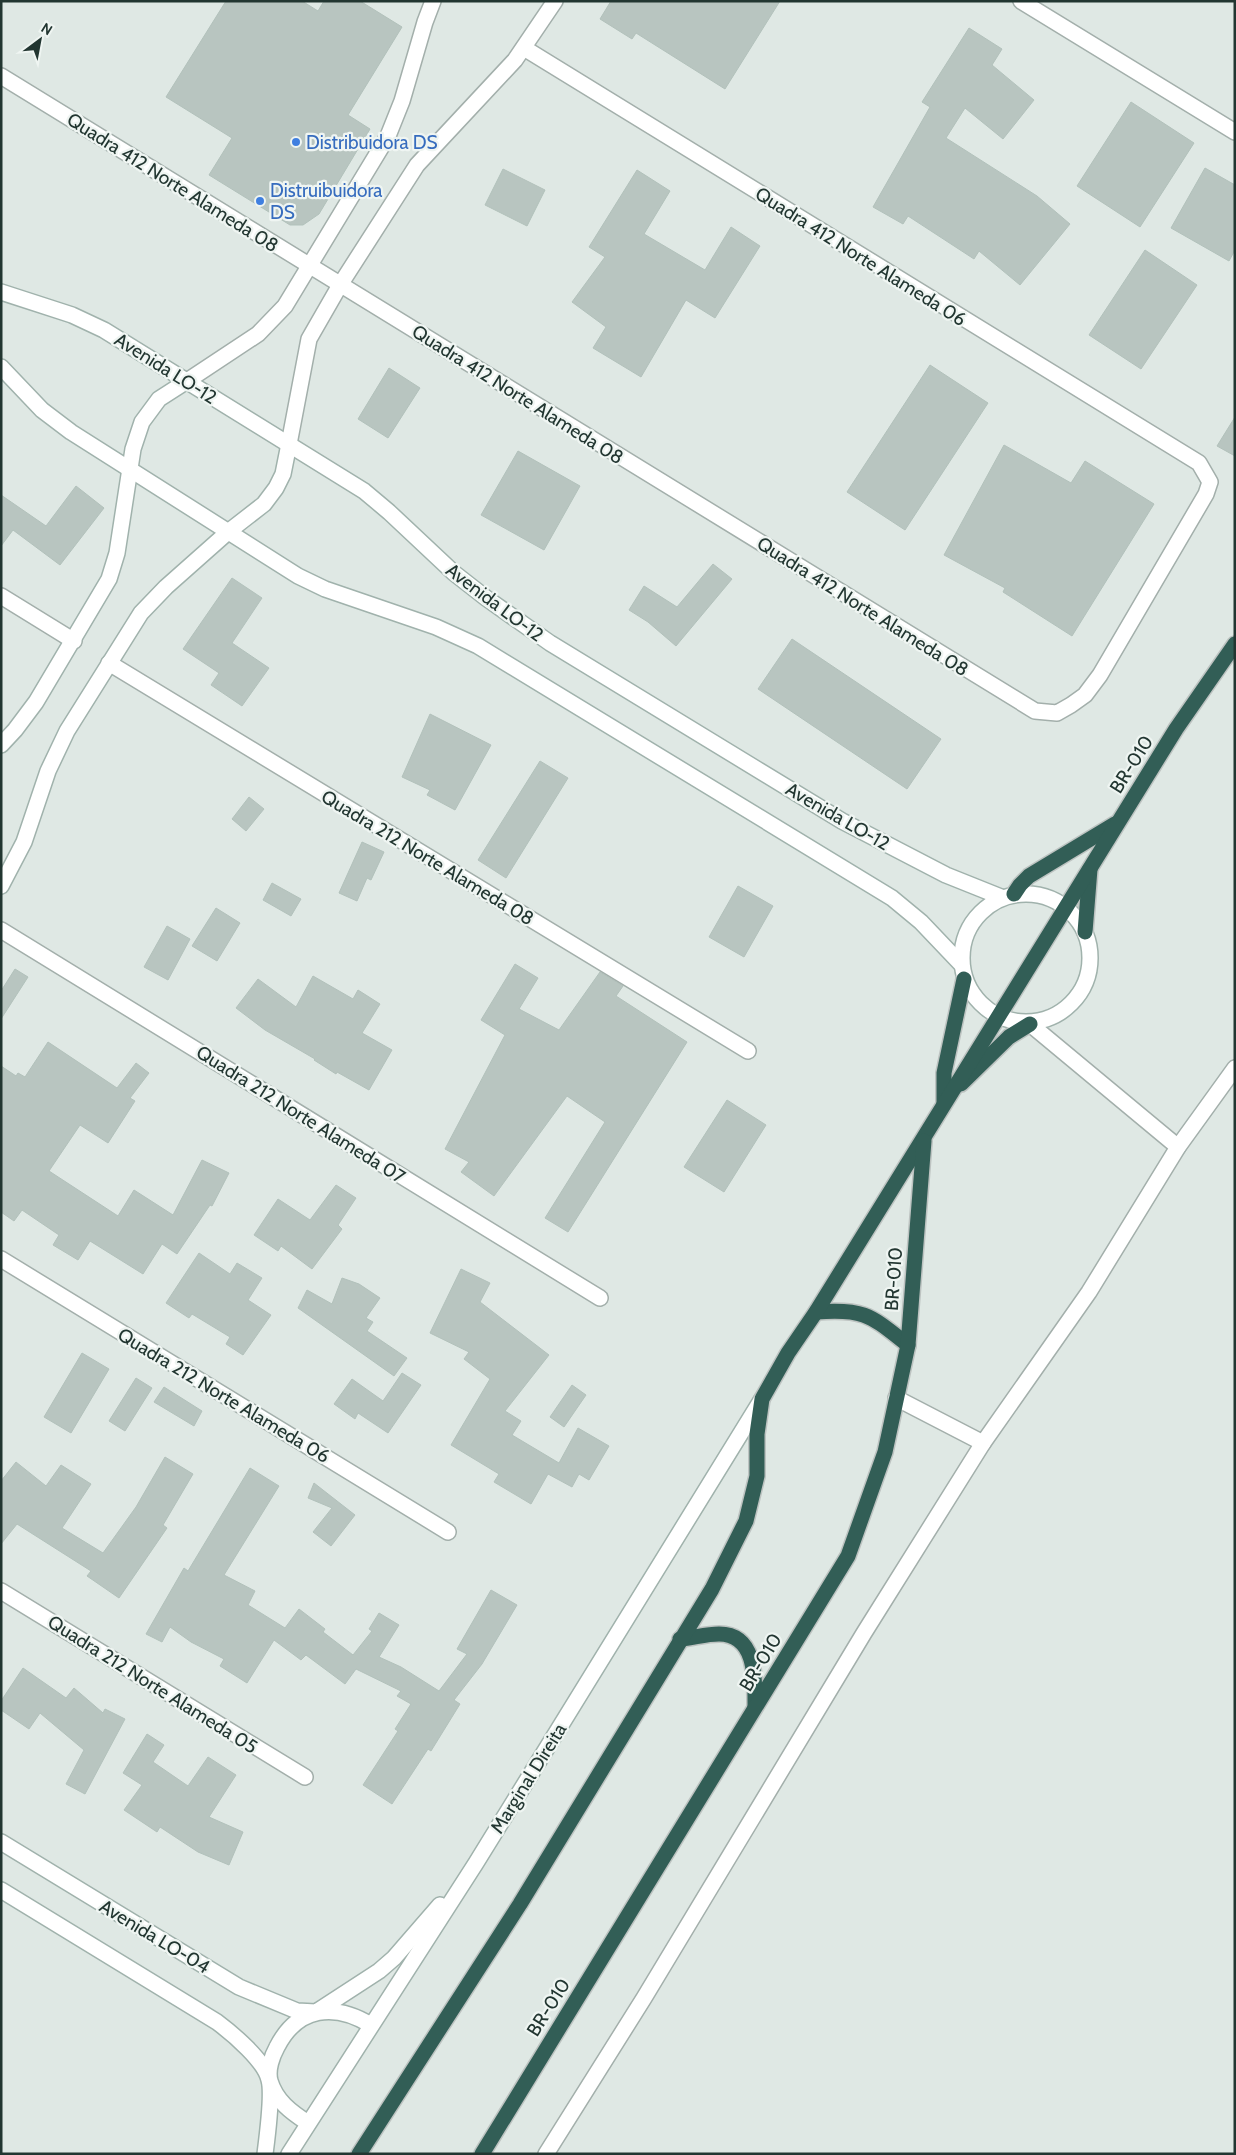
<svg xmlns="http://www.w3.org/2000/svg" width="1236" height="2155" viewBox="0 0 1236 2155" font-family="Cabin,sans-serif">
	<rect width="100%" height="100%" fill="#dfe8e4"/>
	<g fill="#b8c5c0" stroke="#b2c1bb">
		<path d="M226,1H302L318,11L324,1H360L402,27L348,115L370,129L319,214L303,225H290L209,175L232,138L166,97Z"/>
		<path d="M611,1H780L725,89L636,33L632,39L600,19Z"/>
		<path d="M969,28L1002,49L992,65L1034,100L1003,139L965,108L946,138L1037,196L1070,224L1020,285L979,251L974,259L908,216L903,224L873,207L930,107L922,102Z"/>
		<path d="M1131,102L1194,143L1140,227L1077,186Z"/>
		<path d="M1205,168L1235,185V250L1229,261L1171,228Z"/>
		<path d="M503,169L545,190L527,226L485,205Z"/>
		<path d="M637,170L670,191L644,234L705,270L731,227L760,246L715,318L686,300L641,377L593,348L606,327L572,302L605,257L589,247Z"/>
		<path d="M1145,250L1197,285L1141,369L1089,335Z"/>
		<path d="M930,365L988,403L905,530L847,492Z"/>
		<path d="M389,368L420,388L388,438L358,419Z"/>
		<path d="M1235,417V456L1217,446Z"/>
		<path d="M1004,445L1071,483L1085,461L1154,504L1072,636L1003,592L1005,588L944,555Z"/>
		<path d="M518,451L580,486L544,550L481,515Z"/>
		<path d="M76,486L104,508L60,565L13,530L1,546V495L46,526Z"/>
		<path d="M713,564L732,579L676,646L648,622L629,610L644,586L677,607Z"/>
		<path d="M232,578L262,598L232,643L269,668L242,706L211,685L219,673L183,649Z"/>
		<path d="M792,639L941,739L907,789L758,689Z"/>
		<path d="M430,714L491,745L455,810L427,795L430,790L402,777Z"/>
		<path d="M540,761L568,778L506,878L478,860Z"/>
		<path d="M249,797L264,809L246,831L232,819Z"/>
		<path d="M362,842L384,852L371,880L367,878L357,901L339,893Z"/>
		<path d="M272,883L301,899L291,916L263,900Z"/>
		<path d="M738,886L773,906L744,957L709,937Z"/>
		<path d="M216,908L240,923L217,961L192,946Z"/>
		<path d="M167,926L190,939L168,980L144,967Z"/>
		<path d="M515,964L538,978L519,1009L559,1030L600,972L623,986L616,996L687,1042L568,1232L545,1218L605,1122L567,1096L494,1196L461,1172L469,1162L445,1149L505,1035L481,1020Z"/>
		<path d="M15,969L28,977L1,1019V991Z"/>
		<path d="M313,976L353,999L358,990L380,1004L362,1033L392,1050L369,1090L337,1072L336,1074L314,1060L315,1059L265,1030L236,1008L258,979L296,1007Z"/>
		<path d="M48,1042L117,1088L136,1063L149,1073L130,1098L135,1101L108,1143L80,1125L49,1171L118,1216L134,1190L173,1215L202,1160L229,1173L212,1206L210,1205L177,1254L162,1244L143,1274L90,1241L78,1260L53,1245L59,1235L22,1210L14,1221L1,1212V1066L16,1076L18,1073L25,1077Z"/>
		<path d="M727,1100L766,1125L724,1192L684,1167Z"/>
		<path d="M336,1185L356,1198L338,1225L342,1229L312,1269L281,1246L278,1251L254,1235L278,1199L310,1220Z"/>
		<path d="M199,1253L230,1274L237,1263L262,1278L248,1300L271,1315L243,1355L226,1344L230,1337L192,1314L189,1318L166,1303Z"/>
		<path d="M461,1269L490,1283L480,1302L549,1355L505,1411L521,1421L512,1435L559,1463L578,1428L609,1446L589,1480L579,1474L572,1487L548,1474L531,1504L494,1482L499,1474L451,1445L490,1379L464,1359L469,1352L430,1333Z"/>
		<path d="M342,1278L359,1284L380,1298L366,1318L373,1322L367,1331L407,1358L394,1376L298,1308L307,1290L332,1304Z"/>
		<path d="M82,1353L109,1369L71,1433L44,1417Z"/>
		<path d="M402,1373L421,1385L388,1433L358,1413L355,1419L334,1404L352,1379L383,1401Z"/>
		<path d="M136,1378L152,1388L125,1431L109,1421Z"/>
		<path d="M572,1385L586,1395L564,1427L550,1417Z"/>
		<path d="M164,1387L202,1411L194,1426L154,1402Z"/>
		<path d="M165,1457L193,1474L163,1525L167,1528L119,1598L87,1576L91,1571L17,1524L1,1544V1481L16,1462L46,1486L61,1465L91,1484L62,1528L103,1553L136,1507Z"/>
		<path d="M250,1468L279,1486L224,1575L255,1591L248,1605L285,1628L299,1609L325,1629L323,1632L353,1655L372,1631L369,1629L379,1613L399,1625L379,1657L401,1667L439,1691L467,1654L457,1649L491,1590L517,1605L482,1664L454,1700L460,1704L431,1751L428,1749L392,1804L363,1785L398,1731L395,1729L411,1704L397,1696L401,1691L356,1669L345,1684L306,1655L301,1660L274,1640L247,1683L220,1666L224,1659L191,1642L170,1627L162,1642L146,1634L184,1568L188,1571Z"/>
		<path d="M314,1483L355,1515L331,1546L313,1532L332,1508L308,1498Z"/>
		<path d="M23,1668L66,1698L74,1688L103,1713L105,1709L125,1719L85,1794L66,1784L84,1750L40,1713L29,1729L1,1710V1701Z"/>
		<path d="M147,1734L164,1745L153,1762L188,1786L208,1757L236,1775L209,1817L243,1832L229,1865L198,1852L160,1827L157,1832L124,1810L142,1785L123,1773Z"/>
	</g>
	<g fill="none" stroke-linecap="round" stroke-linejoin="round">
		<g stroke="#a3afab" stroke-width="18">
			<g id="street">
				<path d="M1021,1L1235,132"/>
				<path d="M1,76L1035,711L1057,713L1071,705L1085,695L1100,675L1206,494L1210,482L1199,463L524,48"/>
				<path d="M187,381L258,334L285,306L388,136L402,101L425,22L433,1"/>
				<path d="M289,444L309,339L340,285L417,165L515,60L555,1"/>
				<path d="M1,596L74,641"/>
				<path d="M109,663L748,1051"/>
				<path d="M1,930L600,1298"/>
				<path d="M1030,1024L1178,1147"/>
				<path d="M1,1259L448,1532"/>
				<path d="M896,1398L983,1443"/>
				<path d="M1,1591L305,1777"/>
				<path d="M546,2154L644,1998L864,1633L983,1443L1089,1292L1178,1147L1235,1068"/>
			</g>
		</g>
		<g stroke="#a0b2ac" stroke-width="18">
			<g id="secondary">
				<path d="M1,292L72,315L104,330L364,491L389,512L454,573L486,598L550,643L842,821L946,875L1001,897"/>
				<path d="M1,367L42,410L71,432L298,576L325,589L436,627L478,646L892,898L921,922L961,964"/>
				<path d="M1,745L15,730L36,702L109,579L117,553L133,449L142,422L159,399L187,381"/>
				<path d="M1,886L24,842L48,771L67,731L141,613L166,587L228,532L264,504L276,488L283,474L289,444"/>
				<circle cx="1026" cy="958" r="64"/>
				<path d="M1,1842L239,1987L297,2011L316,2012L379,1971L394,1958L440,1905"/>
				<path d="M1,1890L217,2022C233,2034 265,2061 269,2080C273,2094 267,2138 265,2154"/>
				<path d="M308,2123C291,2112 276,2101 270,2081C267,2070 272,2056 277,2047C298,2006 335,2003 371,2025"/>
				<path d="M289,2154L476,1863L762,1399"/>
			</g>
		</g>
		<g stroke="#bdc3c1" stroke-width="18">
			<g id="highway">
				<path d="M1014,894L1020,885L1029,876L1115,824"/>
				<path d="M1085,932L1090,869"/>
				<path d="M961,1084L1009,1037L1030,1024"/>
				<path d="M944,1103V1073L964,979"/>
				<path d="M816,1312C865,1308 871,1316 908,1345"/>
				<path d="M680,1639C693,1638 706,1634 719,1634C757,1634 755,1680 755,1707"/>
				<path d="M359,2154L520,1904L712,1589L746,1521L757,1476V1434L762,1399L788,1353L816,1312L1176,729L1235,644"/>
				<path d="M482,2154L848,1556L885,1452L908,1345L924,1141"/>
			</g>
		</g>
		<use href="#street" stroke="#fff" stroke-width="15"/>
		<use href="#secondary" stroke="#fff" stroke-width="15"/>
		<use href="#highway" stroke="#325e56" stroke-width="15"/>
	</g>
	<g fill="#3f7fe0" stroke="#eff5f2" stroke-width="2">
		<circle cx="296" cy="142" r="5"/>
		<circle cx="260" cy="201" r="5"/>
	</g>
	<g text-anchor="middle" stroke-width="4.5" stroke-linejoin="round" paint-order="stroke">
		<g font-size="19" fill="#366cbe" stroke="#eff5f2" text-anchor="start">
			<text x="306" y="149">Distribuidora DS</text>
			<text x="270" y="197">Distruibuidora<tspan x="270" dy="22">DS</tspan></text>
		</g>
		<g font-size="19" fill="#223631" stroke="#eff5f2">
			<text transform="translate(173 182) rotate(32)" y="7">Quadra 412 Norte Alameda 08</text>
			<text transform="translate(861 256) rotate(32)" y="7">Quadra 412 Norte Alameda 06</text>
			<text transform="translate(166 368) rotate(32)" y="7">Avenida LO-12</text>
			<text transform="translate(518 394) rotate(32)" y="7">Quadra 412 Norte Alameda 08</text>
			<text transform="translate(495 602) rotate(37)" y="7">Avenida LO-12</text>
			<text transform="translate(863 606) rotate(32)" y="7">Quadra 412 Norte Alameda 08</text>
			<text transform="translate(1131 764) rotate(-58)" y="7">BR-010</text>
			<text transform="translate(838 816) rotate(30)" y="7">Avenida LO-12</text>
			<text transform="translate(428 857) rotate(31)" y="7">Quadra 212 Norte Alameda 08</text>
			<text transform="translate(301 1114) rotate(32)" y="7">Quadra 212 Norte Alameda 07</text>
			<text transform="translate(893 1279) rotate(-86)" y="7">BR-010</text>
			<text transform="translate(224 1395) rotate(31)" y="7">Quadra 212 Norte Alameda 06</text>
			<text transform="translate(760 1662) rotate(-59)" y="7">BR-010</text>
			<text transform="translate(153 1684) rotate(32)" y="7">Quadra 212 Norte Alameda 05</text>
			<text transform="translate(528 1778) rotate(-58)" y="7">Marginal Direita</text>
			<text transform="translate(155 1936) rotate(31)" y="7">Avenida LO-04</text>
			<text transform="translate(548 2007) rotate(-58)" y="7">BR-010</text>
		</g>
	</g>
	<rect width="1236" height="2155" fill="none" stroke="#223631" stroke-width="5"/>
	<g transform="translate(40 40) rotate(32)" stroke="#eff5f2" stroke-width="4" paint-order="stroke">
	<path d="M0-4L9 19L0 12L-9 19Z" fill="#223631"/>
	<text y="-8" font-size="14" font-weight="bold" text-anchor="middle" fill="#223631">N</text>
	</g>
</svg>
